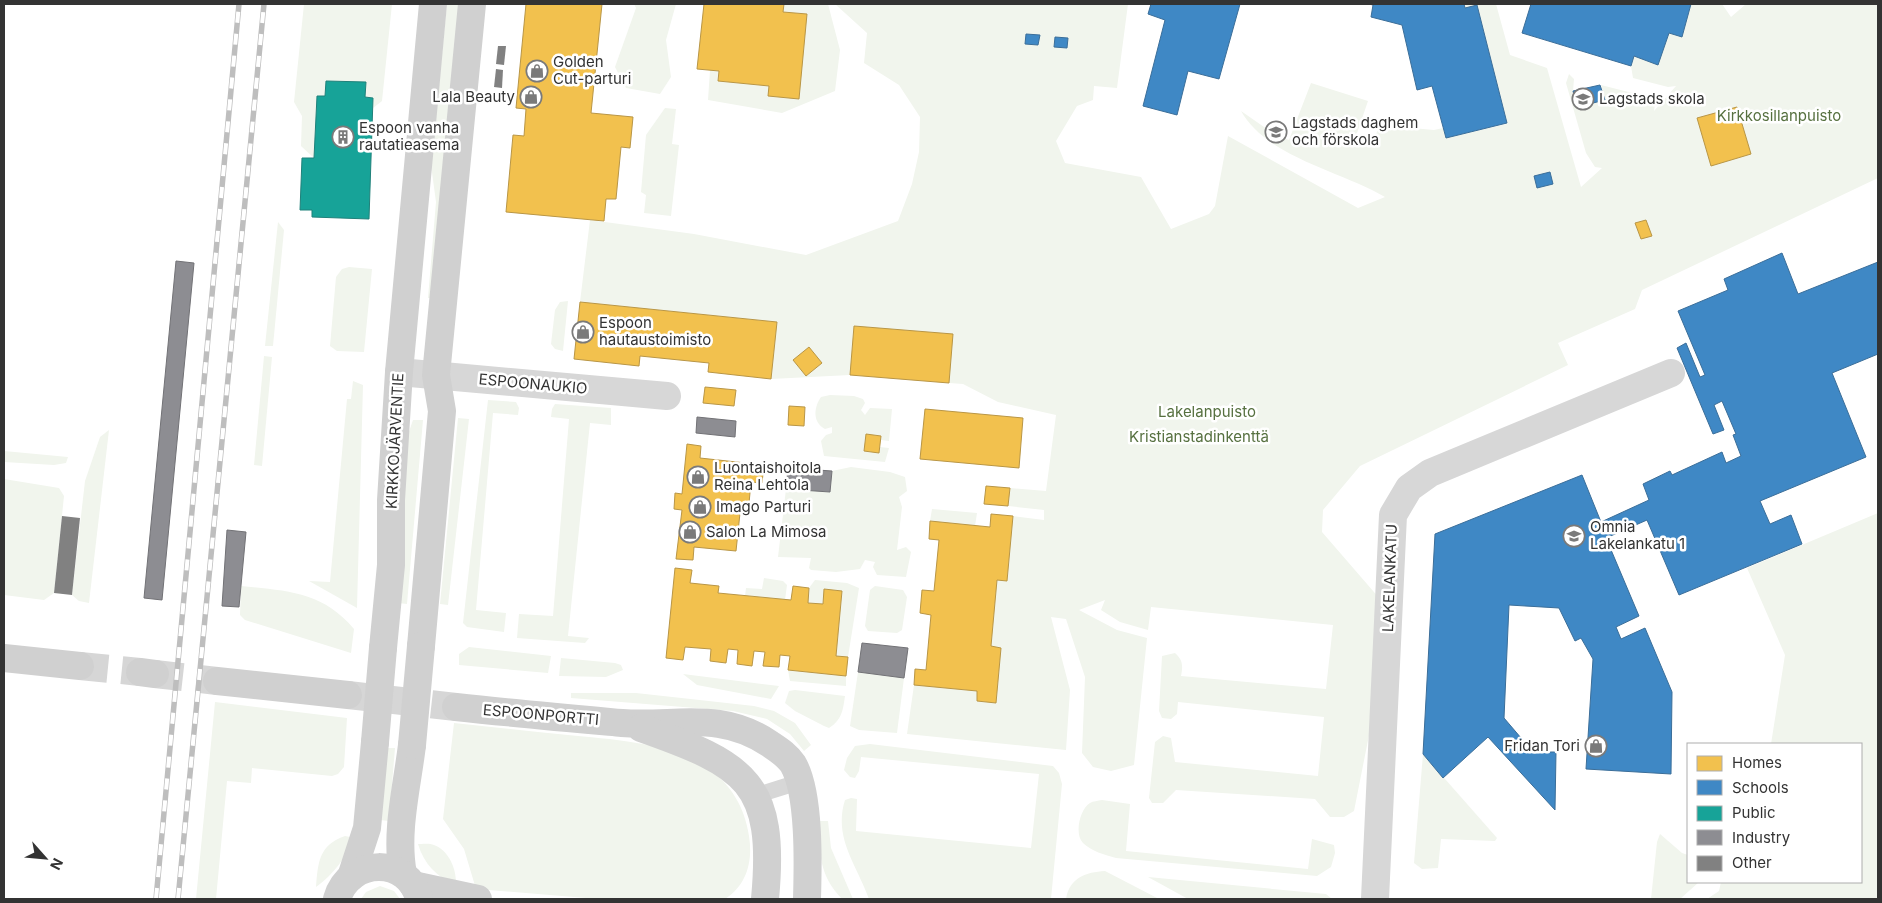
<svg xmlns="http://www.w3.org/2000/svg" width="1882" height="903" viewBox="0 0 1882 903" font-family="Inter,sans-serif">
	<rect width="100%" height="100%" fill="#fff"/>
	<g fill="#f1f5ed">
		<path d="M304,4H392L382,101L373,108V98L365,97V82L326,81L325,96H317L314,158L301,146L302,116L294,102Z"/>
		<path d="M447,4H462L434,298H428L436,202L431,165Z"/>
		<path d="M634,4H676L666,40L671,77L660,94L626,88L615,67L636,8Z"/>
		<path d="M784,4H828L840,50L835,91L782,113L708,100L710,70L719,71L718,81L769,86L807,14L783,12Z"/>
		<path d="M835,4H1128L1117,88L1094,86L1093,100L1077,106L1056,141L1065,163L1141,177L1171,229L1209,214L1215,206L1228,136L1358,208L1385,197C1341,171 1268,158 1241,111L1274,134L1289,140L1311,83L1368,101L1356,136L1374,141L1379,125L1434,130L1443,128L1446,138L1507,124L1477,5L1465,8L1464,4H1496L1510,55L1547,68L1581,187L1602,168L1595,167L1586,153L1566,83L1569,74L1574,79L1573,91L1577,107L1604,100L1601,85L1652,98L1655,104L1654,111L1676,86L1668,87L1633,78L1631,66L1634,56L1658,64L1669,33L1682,36L1691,4H1722L1731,17L1746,4H1878V178L1642,290L1635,309L1558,343L1568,365L1360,466L1323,510L1322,532L1380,599L1373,715L1354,811L1344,817H1330L1315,799L1176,790L1163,803H1152L1149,798L1155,742L1163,736L1171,738L1175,762L1318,776L1324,717L1178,702L1177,714L1171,719L1162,718L1159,711L1162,656L1175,653C1183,660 1183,666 1181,676L1326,689L1333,625L1151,607L1148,630L1120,622L1101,610L1105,600L1079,610L1117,630L1147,638L1134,765L1111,771L1093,767L1082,753L1085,677L1066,619L1051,617L1070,690L1066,750L907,734L914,685L977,691V701L996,703L1001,648L991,646L997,580L1007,581L1013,516L1044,520V510L1008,506L1010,488L1046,491L1056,415L998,402L963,384L949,383L953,334L854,326L850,375L771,379L777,322L580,302L590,220L694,234L806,255L898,221L912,184L919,152L920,117L899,85L864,63L867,33Z"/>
		<path d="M665,108L676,109L672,144L679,145L671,216L644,213L646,195L641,192L646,135Z"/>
		<path d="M278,222L284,230L273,346H265Z"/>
		<path d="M349,267L372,269L364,352L337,351L330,346L336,277L342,269Z"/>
		<path d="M568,301L563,351L555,349L551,344L555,310L560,302Z"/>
		<path d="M264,356L272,357L262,466L254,465Z"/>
		<path d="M353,381L363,385L357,608L309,581L330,582L347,399H351Z"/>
		<path d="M830,395L854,396L863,399L865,403L861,410L865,415L870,408L892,409L889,441L881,440V436L867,434L865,451L879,453L880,447L889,448L885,462L824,456L821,441L826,435L832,433V427L825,429C812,422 814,407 821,397Z"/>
		<path d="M488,400L516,402L519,408L518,415L493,413L476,610L506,613L504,632L467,627L463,623Z"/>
		<path d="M555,404L611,408V425L590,423L568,636L589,638L585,643L517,638L519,614L553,616L569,419L551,417L552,409Z"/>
		<path d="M458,418L469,419L448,605L440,604Z"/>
		<path d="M413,420H423L407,604L398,603L404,446Z"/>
		<path d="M109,430L89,603L79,601L72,595L85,481L100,437Z"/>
		<path d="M4,451L68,457L66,463L54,465L4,462Z"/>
		<path d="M851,467L890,472L905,477L907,491L899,497L902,507L897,550L906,547L911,552L906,577L877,575L873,567L875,562L865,560L860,569L836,572L811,570L809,568L811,558L778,557L786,489L830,492L832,471Z"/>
		<path d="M4,479L59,488L64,496L54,593L44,600L4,595Z"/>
		<path d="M932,509L977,513L975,526L930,521Z"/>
		<path d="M1878,513V899H1707L1719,891L1721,882H1861V744H1771L1785,655L1747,568Z"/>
		<path d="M764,578L783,581L787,585L785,600L745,596L746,588L762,589Z"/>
		<path d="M815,580L847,583L859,588L848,657L836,656L842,591L825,589L823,604L808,603L809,588Z"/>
		<path d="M241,586C286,591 322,591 354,629L351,653L245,620L240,615Z"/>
		<path d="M875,586L903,590L907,597L902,630L897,633L868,631L865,626L870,590Z"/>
		<path d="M469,647L551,656L548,673L459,665V654Z"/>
		<path d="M561,658L615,663L621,665L623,670L606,677L559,676Z"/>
		<path d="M788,670L846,676V686L790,681Z"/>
		<path d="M858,672L904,678L897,733L859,730L850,726Z"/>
		<path d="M683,674L779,686L771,699L697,685Z"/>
		<path d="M795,690L845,696C843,710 842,720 829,728L824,726L795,711L785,703L789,691Z"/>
		<path d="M571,693H636L754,706L774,711L795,723L811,745L804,751L790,734L767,719L733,711L571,698Z"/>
		<path d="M215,702L347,718L344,767L338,774L332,776L252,768L251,783L227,781L216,899H196Z"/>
		<path d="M454,723C492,727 530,731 568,735C609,739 673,743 707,767C731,784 745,808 749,836C753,861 747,885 725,899H598L476,889L464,849L443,819Z"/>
		<path d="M870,744L1053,766L1059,773L1062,784L1051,899H869C857,865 833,838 845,800L851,798L857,799L856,831L1031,848L1039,774L861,757L859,771L855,778L850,777L844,770L847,758L855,746Z"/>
		<path d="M387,748H395L389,821L380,820Z"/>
		<path d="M1423,754L1497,838L1495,841L1441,839L1438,868L1422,869L1414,863Z"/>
		<path d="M1102,800L1130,804L1126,851L1308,869L1312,839L1334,845L1335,853L1331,867L1317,876L1116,858C1105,855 1091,851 1083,843C1074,834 1080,809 1090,803C1093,801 1098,801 1102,800Z"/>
		<path d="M819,821H828L831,848L853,899H842C818,874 820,853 819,821Z"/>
		<path d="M1660,834L1682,853L1688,855V882H1699L1680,899H1651L1657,842Z"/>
		<path d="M345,836L355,838C345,858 334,874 316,887C318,862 319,845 345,836Z"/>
		<path d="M418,844C422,844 430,843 434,845C450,851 457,871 456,886C436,876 424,864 418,844Z"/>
		<path d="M1105,871L1159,899H1066C1069,878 1086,872 1105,871Z"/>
		<path d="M1148,877L1326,894L1332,899H1188Z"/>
		<path d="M380,886L394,891L400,899H361L366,892Z"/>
	</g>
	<g fill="#f2c14e" stroke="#b99646">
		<path d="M526,4H602L591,113L633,117L630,148L621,147L616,199H606L604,221L506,212L513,135L524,136L526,109L516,108Z"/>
		<path d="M704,4H784L783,12L807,14L799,99L768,96L769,86L718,81L719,71L697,69Z"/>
		<path d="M1737,107L1751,154L1711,166L1697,118Z"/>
		<path d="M1646,220L1652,236L1641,239L1635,223Z"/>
		<path d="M580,302L777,322L771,379L708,372L709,363L640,356L639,366L574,359Z"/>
		<path d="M854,326L953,334L949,383L850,375Z"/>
		<path d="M809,347L822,363L806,376L793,360Z"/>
		<path d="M705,387L736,390L734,406L703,403Z"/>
		<path d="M789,406L805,407L804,426L788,425Z"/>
		<path d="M925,409L1023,418L1019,468L920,459Z"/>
		<path d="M866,434L881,436L879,453L864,451Z"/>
		<path d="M687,444L701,446L700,458L764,465L762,483L751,482L748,514L740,513L736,551L694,547L693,560L676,559L682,510L674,509L675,493L682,494Z"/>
		<path d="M986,486L1010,488L1008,506L984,504Z"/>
		<path d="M991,514L1013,516L1007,581L997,580L991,646L1001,648L996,703L977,701V691L914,685L915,669L926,670L931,615L920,613L922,590L934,591L939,540L929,539L930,521L990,527Z"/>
		<path d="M675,568L692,570L690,583L719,586L718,593L791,600L793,586L809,588L808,603L823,604L824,589L842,591L836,656L848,657L846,676L788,670L790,656L780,655L779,667L763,666L765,652L754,651L752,666L737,664L738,650L728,649L726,663L710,661L711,649L685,647L683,660L666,658Z"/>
	</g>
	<g fill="#3f88c5" stroke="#3b6e99">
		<path d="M1151,4H1240L1219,79L1188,71L1177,115L1143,106L1165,20L1148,14Z"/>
		<path d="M1369,4H1464L1465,8L1477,5L1507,123L1446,138L1432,86L1417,90L1402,25L1371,17L1373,5Z"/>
		<path d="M1531,4H1691L1682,37L1669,33L1658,65L1634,56L1631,66L1522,33Z"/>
		<path d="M1026,34L1040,35L1038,45L1025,44Z"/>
		<path d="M1055,37L1068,38L1067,48L1054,47Z"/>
		<path d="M1600,85L1605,100L1577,107L1573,91Z"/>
		<path d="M1550,172L1553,184L1537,188L1534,176Z"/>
		<path d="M1782,253L1798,294L1878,262V354L1832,373L1866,457L1760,501L1770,524L1791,515L1802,544L1679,595L1647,520L1606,538L1639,616L1616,627L1621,639L1645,628L1672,692L1671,774L1586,769L1593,659L1581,638L1575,641L1559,608L1509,605L1504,718L1533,752H1556L1555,810L1488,737L1443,778L1423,754L1435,534L1582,475L1601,522L1649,500L1643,484L1670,471L1672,475L1722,452L1726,463L1741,456L1733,435L1736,434L1722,401L1714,405L1724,430L1713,434L1677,348L1686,343L1700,377L1705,375L1678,311L1728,290L1724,279Z"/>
	</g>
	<path fill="#17a398" stroke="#1f817a" d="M326,81L366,82L365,97L373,98L369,219L312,217V210H300L302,158H314L317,96H325Z"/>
	<g fill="#8d8d92" stroke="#727276">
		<path d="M176,261L194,263L162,600L144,598Z"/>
		<path d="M697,417L736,421L735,437L696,433Z"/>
		<path d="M788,468L832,471L830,492L786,489Z"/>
		<path d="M227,530L246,532L239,607L222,606Z"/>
		<path d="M862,643L908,648L904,678L858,672Z"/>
	</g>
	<g fill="#818181">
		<path d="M498,46H506L504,65L496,64Z"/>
		<path d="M496,69L503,70L502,88L494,87Z"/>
		<path d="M62,516L80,518L72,595L54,593Z"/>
	</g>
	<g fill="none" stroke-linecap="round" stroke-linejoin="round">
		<g stroke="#d6d6d6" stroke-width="28" stroke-dasharray="28 14" stroke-linecap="butt">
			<path d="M80,666L140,672"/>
			<path d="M155,674L217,681"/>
			<path d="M348,695L456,707"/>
		</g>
		<path stroke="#d7d7d7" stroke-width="16" d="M754,796L799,782"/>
		<g stroke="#d7d7d7" stroke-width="28">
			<path d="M399,372L667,396"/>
			<path d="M1375,899L1393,515L1409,488L1430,473L1671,373"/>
		</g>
		<g stroke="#d0d0d0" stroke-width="28">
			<path d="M421,646L442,411L436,375L472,4"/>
			<path d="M383,648L391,565V500L399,372L433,4"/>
			<path d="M4,658L80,666"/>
			<path d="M140,672L155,674"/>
			<path d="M217,681L348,695"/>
			<path d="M456,707C511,713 567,718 622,723C676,727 720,710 770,744C779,750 787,755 793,764C810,793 808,865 807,899"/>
			<path d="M641,728C746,765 776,782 765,899"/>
			<path d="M403,874C395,833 407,787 412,745"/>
			<path d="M351,877L367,828L375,742"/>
			<path d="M413,885L478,899"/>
			<path d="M337,899C349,857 409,856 419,899"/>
		</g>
		<g stroke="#bebebe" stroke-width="5.5">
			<g id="rail">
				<path d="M156,899L239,4"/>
				<path d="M178,899L264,4"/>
			</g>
		</g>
		<use href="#rail" stroke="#fff" stroke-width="4" stroke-dasharray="11" stroke-linecap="butt"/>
		<g stroke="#d0d0d0" stroke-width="28">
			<path d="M375,742L383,648"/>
			<path d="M412,745L421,646"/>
		</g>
	</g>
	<defs>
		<g id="shop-ring" transform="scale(1.125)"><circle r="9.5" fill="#fff" stroke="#7a7a7a" stroke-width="1.5"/><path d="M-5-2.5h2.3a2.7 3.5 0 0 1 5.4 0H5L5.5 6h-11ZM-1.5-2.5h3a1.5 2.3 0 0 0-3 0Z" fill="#7a7a7a"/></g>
		<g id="school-ring" transform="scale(1.125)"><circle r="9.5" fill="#fff" stroke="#7a7a7a" stroke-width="1.5"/><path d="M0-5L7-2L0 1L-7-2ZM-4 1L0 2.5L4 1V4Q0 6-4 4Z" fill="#7a7a7a"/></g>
		<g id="building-ring" transform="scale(1.125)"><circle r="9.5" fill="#fff" stroke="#7a7a7a" stroke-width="1.5"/><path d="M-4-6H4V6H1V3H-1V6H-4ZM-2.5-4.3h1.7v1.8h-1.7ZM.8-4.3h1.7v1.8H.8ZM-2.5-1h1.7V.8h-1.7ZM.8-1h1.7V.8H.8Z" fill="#7a7a7a"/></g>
	</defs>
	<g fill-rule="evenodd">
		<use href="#shop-ring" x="537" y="71"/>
		<use href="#shop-ring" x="531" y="97"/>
		<use href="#school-ring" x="1583" y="99"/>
		<use href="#school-ring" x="1276" y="132"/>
		<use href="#building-ring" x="343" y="137"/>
		<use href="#shop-ring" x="583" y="332"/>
		<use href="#shop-ring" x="698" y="477"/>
		<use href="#shop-ring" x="700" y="507"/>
		<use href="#shop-ring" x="690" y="532"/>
		<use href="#school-ring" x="1574" y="536"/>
		<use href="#shop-ring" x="1596" y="746"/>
	</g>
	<g text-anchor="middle" stroke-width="5" stroke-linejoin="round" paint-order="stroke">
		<g font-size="15" fill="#333" stroke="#fff" text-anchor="start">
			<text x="553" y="67">Golden<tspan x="553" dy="17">Cut-parturi</tspan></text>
			<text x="515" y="102" text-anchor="end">Lala Beauty</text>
			<text x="1599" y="104">Lagstads skola</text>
			<text x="1292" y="128">Lagstads daghem<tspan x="1292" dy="17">och förskola</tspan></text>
			<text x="359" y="133">Espoon vanha<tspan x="359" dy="17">rautatieasema</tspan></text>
			<text x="599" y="328">Espoon<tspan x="599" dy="17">hautaustoimisto</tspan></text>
			<text x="714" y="473">Luontaishoitola<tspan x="714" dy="17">Reina Lehtola</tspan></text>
			<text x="716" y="512">Imago Parturi</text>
			<text x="1590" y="532">Omnia<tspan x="1590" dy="17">Lakelankatu 1</tspan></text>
			<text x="706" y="537">Salon La Mimosa</text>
			<text x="1580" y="751" text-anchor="end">Fridan Tori</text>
		</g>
		<g font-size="15" fill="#56703f" stroke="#fff">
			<text x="1779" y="121">Kirkkosillanpuisto</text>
			<text x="1207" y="417">Lakelanpuisto</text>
			<text x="1199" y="442">Kristianstadinkenttä</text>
		</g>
		<g font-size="15" fill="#333" stroke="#fff">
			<text transform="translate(533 384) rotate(5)" y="5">ESPOONAUKIO</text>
			<text transform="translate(395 441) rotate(-87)" y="5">KIRKKOJÄRVENTIE</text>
			<text transform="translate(1390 578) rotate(-88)" y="5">LAKELANKATU</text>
			<text transform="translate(541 715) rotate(5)" y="5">ESPOONPORTTI</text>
		</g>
	</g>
	<rect width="1882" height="903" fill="none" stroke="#333333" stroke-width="10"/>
	<rect x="1687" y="743" width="175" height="140" fill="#ffffff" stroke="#adadad"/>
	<rect x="1697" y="756" width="25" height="15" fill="#f2c14e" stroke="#adadad"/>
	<text x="1732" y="768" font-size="15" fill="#333333">Homes</text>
	<rect x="1697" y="780" width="25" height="15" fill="#3f88c5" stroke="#adadad"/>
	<text x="1732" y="793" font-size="15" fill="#333333">Schools</text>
	<rect x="1697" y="806" width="25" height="15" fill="#17a398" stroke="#adadad"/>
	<text x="1732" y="818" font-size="15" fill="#333333">Public</text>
	<rect x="1697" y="830" width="25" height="15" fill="#8d8d92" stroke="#adadad"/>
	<text x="1732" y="843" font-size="15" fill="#333333">Industry</text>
	<rect x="1697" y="856" width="25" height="15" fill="#818181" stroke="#adadad"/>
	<text x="1732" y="868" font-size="15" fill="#333333">Other</text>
	<g transform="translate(45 858) rotate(117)" stroke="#ffffff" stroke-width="4" paint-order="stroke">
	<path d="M0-4L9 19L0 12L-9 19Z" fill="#333333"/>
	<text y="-8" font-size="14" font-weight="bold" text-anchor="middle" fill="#333333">N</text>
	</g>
</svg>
